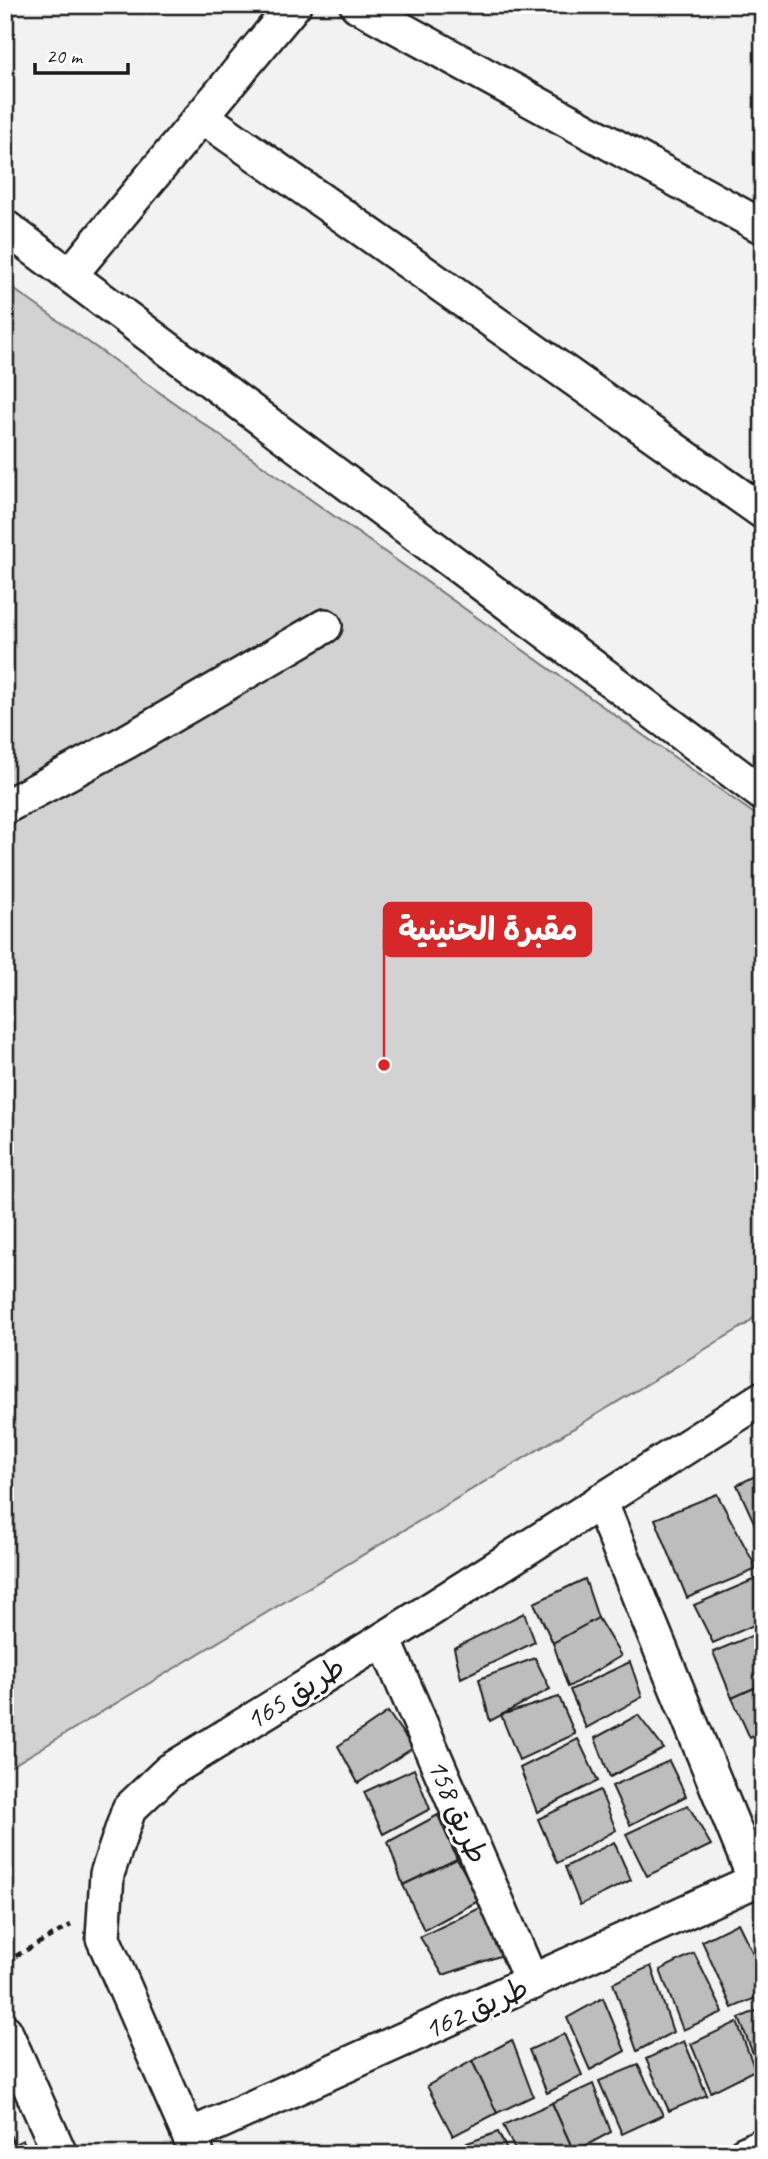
<svg xmlns="http://www.w3.org/2000/svg" width="768" height="2159" viewBox="0 0 768 2159" font-family="Caveat,'Playpen Sans Arabic',sans-serif">
	<rect width="100%" height="100%" fill="#f2f2f2"/>
	<filter id="ink" filterUnits="userSpaceOnUse"><feTurbulence type="fractalNoise" baseFrequency=".0143" numOctaves="2"/><feDisplacementMap in="SourceGraphic" scale="14" xChannelSelector="R" yChannelSelector="G"/><feConvolveMatrix kernelMatrix="1 2 1 2 8 2 1 2 1" color-interpolation-filters="sRGB"/></filter>
	<g filter="url(#ink)">
		<path fill="#d2d2d2" stroke="#777" stroke-width="2" d="M5,283L763,820V1309L747,1324L5,1770Z"/>
		<g fill="#bdbdbd" stroke="#1c1c1c" stroke-width="2">
			<path d="M763,1472V1542L737,1485Z"/>
			<path d="M717,1494L757,1569L687,1598L655,1519Z"/>
			<path d="M760,1577L763,1582V1621L713,1643L694,1605Z"/>
			<path d="M585,1579L598,1618L553,1643L534,1603Z"/>
			<path d="M524,1613L535,1642L461,1678L454,1648Z"/>
			<path d="M598,1618L621,1656L568,1687L553,1643Z"/>
			<path d="M763,1631V1684L732,1698L713,1652Z"/>
			<path d="M535,1658L550,1689L490,1721L479,1679Z"/>
			<path d="M630,1662L642,1697L586,1728L570,1690Z"/>
			<path d="M763,1684V1732L750,1738L732,1698Z"/>
			<path d="M559,1697L575,1734L519,1760L501,1715Z"/>
			<path d="M388,1712L413,1748L358,1783L338,1746Z"/>
			<path d="M638,1715L664,1749L610,1777L595,1738Z"/>
			<path d="M578,1739L598,1781L537,1812L520,1768Z"/>
			<path d="M669,1761L686,1796L630,1825L612,1786Z"/>
			<path d="M414,1769L430,1809L383,1834L364,1792Z"/>
			<path d="M600,1790L616,1830L557,1863L538,1819Z"/>
			<path d="M688,1805L711,1845L647,1876L626,1834Z"/>
			<path d="M438,1815L457,1859L403,1885L388,1842Z"/>
			<path d="M614,1842L631,1880L580,1905L565,1867Z"/>
			<path d="M457,1859L480,1900L424,1930L403,1885Z"/>
			<path d="M482,1907L506,1954L443,1975L420,1937Z"/>
			<path d="M763,1922V1949L754,1926Z"/>
			<path d="M738,1923L763,1974V1995L732,2008L702,1941Z"/>
			<path d="M694,1953L723,2012L683,2030L660,1970Z"/>
			<path d="M651,1966L673,2032L637,2051L613,1983Z"/>
			<path d="M603,1998L625,2051L590,2070L567,2018Z"/>
			<path d="M763,2008V2068L759,2069L739,2018Z"/>
			<path d="M737,2022L755,2070L711,2092L691,2044Z"/>
			<path d="M564,2034L582,2075L547,2093L529,2050Z"/>
			<path d="M512,2040L533,2096L497,2113L472,2061Z"/>
			<path d="M684,2041L707,2095L669,2111L646,2059Z"/>
			<path d="M472,2061L497,2113L453,2136L427,2086Z"/>
			<path d="M638,2065L663,2115L622,2134L599,2081Z"/>
			<path d="M593,2084L611,2132L574,2152L552,2103Z"/>
			<path d="M552,2103L574,2152L517,2154L503,2125Z"/>
			<path d="M5,2124L13,2141L5,2145Z"/>
			<path d="M498,2132L509,2154H456L453,2148Z"/>
			<path d="M23,2140L29,2154H5V2148Z"/>
		</g>
		<g fill="none" stroke-linecap="round" stroke-linejoin="round">
			<g stroke="#1c1c1c" stroke-width="38">
				<g id="street">
					<path d="M357,5L763,227"/>
					<path d="M203,117L763,512"/>
					<path d="M5,227L763,794"/>
					<path d="M70,275L294,5"/>
					<path d="M5,807L126,742L325,626"/>
					<path d="M600,1501L755,1880"/>
					<path d="M384,1639L532,1983"/>
					<path d="M5,2031L60,2154"/>
					<path d="M189,2136L763,1877"/>
					<path d="M197,2154L103,1938L107,1874L129,1809L169,1771L384,1639L763,1398"/>
					<path d="M744,2154L763,2145"/>
				</g>
			</g>
			<path stroke="#1c1c1c" stroke-width="4.5" stroke-dasharray="7 5" stroke-linecap="butt" d="M5,1962L71,1925"/>
			<use href="#street" stroke="#fff" stroke-width="33"/>
		</g>
	</g>
	<g text-anchor="middle" stroke-width="6" stroke-linejoin="round" paint-order="stroke">
		<g font-size="30" fill="#1c1c1c" stroke="#fff">
			<text transform="translate(295 1693) rotate(-32)" y="10">طريق 165</text>
			<text transform="translate(458 1811) rotate(67)" y="10">طريق 158</text>
			<text transform="translate(476 2008) rotate(-24)" y="10">طريق 162</text>
		</g>
	</g>
	<path fill="none" stroke="#d62828" stroke-width="2.5" d="M384 1065L384 929"/>
	<circle fill="#d62828" stroke="#fff" stroke-width="2.5" cx="384" cy="1065" r="7"/>
	<rect fill="#d62828" stroke="#d62828" stroke-width="2.5" x="384" y="903" width="207" height="53" rx="7"/>
	<g font-size="32" text-anchor="middle" font-weight="bold" fill="#fff">
		<text x="488" y="940">مقبرة الحنينية</text>
	</g>
	<rect width="768" height="2159" fill="none" stroke="#fff" stroke-width="28"/>
	<rect x="14" y="14" width="740" height="2131" fill="none" stroke="#1c1c1c" stroke-width="2.5" filter="url(#ink)"/>
	<path d="M35 63v10h93v-10" fill="none" stroke="#1c1c1c" stroke-width="3.5"/>
	<text x="46" y="63" font-size="21" fill="#1c1c1c" stroke="#ffffff" stroke-width="5" paint-order="stroke">20 m</text>
</svg>
